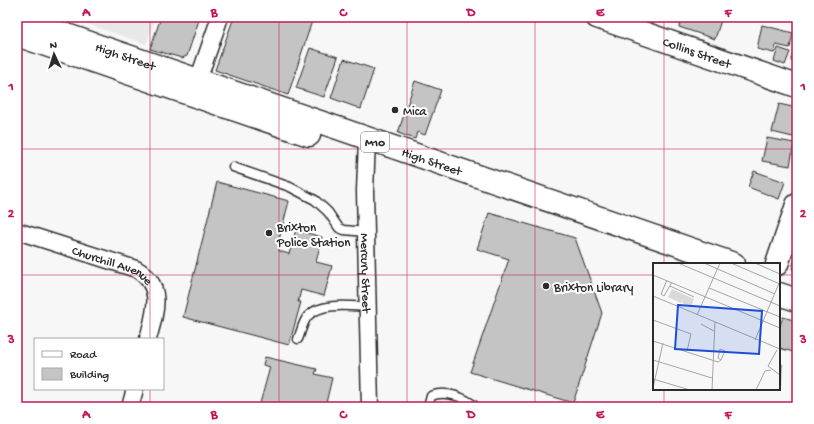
<svg xmlns="http://www.w3.org/2000/svg" width="814" height="424" viewBox="0 0 814 424" font-family="'Gochi Hand',sans-serif">
	<rect width="100%" height="100%" fill="#f7f7f7"/>
	<filter id="ink" filterUnits="userSpaceOnUse"><feTurbulence type="fractalNoise" baseFrequency=".025" numOctaves="2"/><feDisplacementMap in="SourceGraphic" scale="8" xChannelSelector="R" yChannelSelector="G"/><feConvolveMatrix kernelMatrix="1 2 1 2 8 2 1 2 1" color-interpolation-filters="sRGB"/></filter>
	<g filter="url(#ink)">
		<path fill="#e8e8e8" d="M67,17H156L146,44Z"/>
		<g fill="#c4c4c4" stroke="#2b2b2b">
			<path d="M161,17H200L187,56L182,58L150,49Z"/>
			<path d="M234,17H299L312,21L288,95L215,70Z"/>
			<path d="M682,17H722L715,39L679,27Z"/>
			<path d="M762,25L793,33L790,48L776,45L774,53L757,49Z"/>
			<path d="M797,43V64L791,61Z"/>
			<path d="M310,48L338,57L324,97L296,88Z"/>
			<path d="M778,48L790,52L785,65L774,61Z"/>
			<path d="M344,59L374,69L361,109L331,98Z"/>
			<path d="M415,81L441,90L425,135L417,132L415,139L398,133Z"/>
			<path d="M779,104L797,108V138L772,132Z"/>
			<path d="M767,138L794,143L790,166L762,161Z"/>
			<path d="M754,171L785,182L779,199L748,187Z"/>
			<path d="M217,182L289,201L279,240L282,241L279,251L289,254L296,230L322,237L316,262L332,266L324,296L301,290L298,302H301L289,345L183,317Z"/>
			<path d="M489,213L575,238L602,313L573,403L470,372L509,259L477,249Z"/>
			<path d="M797,250V271L792,269Z"/>
			<path d="M783,317L797,321V353L779,348V328Z"/>
			<path d="M265,357L317,369L315,374L332,378L325,407H259L270,367L263,365Z"/>
			<path d="M779,364H782L781,384H779Z"/>
		</g>
		<g fill="none" stroke-linecap="round" stroke-linejoin="round">
			<g stroke="#2b2b2b" stroke-width="11">
				<g id="lane">
					<path d="M233,167L290,187L315,200L328,212L339,228L344,230L366,232"/>
					<path d="M298,339C301,332 303,321 308,316C321,302 350,306 368,307"/>
					<path d="M428,407L431,396C445,390 465,397 476,407"/>
				</g>
			</g>
			<g stroke="#2b2b2b" stroke-width="19">
				<g id="street">
					<path d="M195,89L220,17"/>
					<path id="s1" d="M367,139L365,191L370,407"/>
					<path id="s2" d="M17,231L136,269C165,285 155,313 148,339"/>
					<path d="M130,407L135,389"/>
				</g>
			</g>
			<g stroke="#2b2b2b" stroke-width="25">
				<g id="secondary">
					<path id="s3" d="M597,17L797,86"/>
				</g>
			</g>
			<g stroke="#2b2b2b" stroke-width="25">
				<g id="primary">
					<path id="s4" d="M17,18L734,264"/>
					<path d="M17,35L309,135"/>
					<path d="M777,264L797,205"/>
					<path d="M779,294L797,300"/>
				</g>
			</g>
			<use href="#lane" stroke="#fff" stroke-width="8"/>
			<use href="#street" stroke="#fff" stroke-width="16"/>
			<use href="#secondary" stroke="#fff" stroke-width="22"/>
			<use href="#primary" stroke="#fff" stroke-width="22"/>
		</g>
	</g>
	<path fill="none" stroke="#c2185b" stroke-width="1" stroke-opacity="0.55" d="M150,17V339M279,17V407M407,17V407M535,17V407M664,17V264M17,149H797M17,275H654M779,275H797M150,389V407M664,389V407"/>
	<g fill="#2b2b2b" stroke="#fff" stroke-width="1.5">
		<circle cx="395" cy="110" r="4"/>
		<circle cx="269" cy="233" r="4"/>
		<circle cx="546" cy="286" r="4"/>
	</g>
	<g text-anchor="middle" stroke-width="4" stroke-linejoin="round" paint-order="stroke">
		<rect fill="#fff" stroke="#6b6b6b" stroke-width="1" x="361" y="132" width="28" height="20" rx="3"/>
		<g font-size="12" font-weight="bold" fill="#2b2b2b">
			<text x="375" y="146">M10</text>
		</g>
		<g font-size="13" fill="#2b2b2b" stroke="#fff">
			<text dy="5" stroke="none"><textPath href="#s3" startOffset="106">Collins Street</textPath></text>
			<text dy="5" stroke="none"><textPath href="#s4" startOffset="115">High Street</textPath></text>
			<text dy="5" stroke="none"><textPath href="#s4" startOffset="439">High Street</textPath></text>
			<text dy="5" stroke="none"><textPath href="#s2" startOffset="102">Churchill Avenue</textPath></text>
			<text dy="5" stroke="none"><textPath href="#s1" startOffset="134">Mercury Street</textPath></text>
		</g>
		<g font-size="13" fill="#2b2b2b" stroke="#fff" text-anchor="start">
			<text x="403" y="115">Mica</text>
			<text x="277" y="231">Brixton<tspan x="277" dy="15">Police Station</tspan></text>
			<text x="554" y="291">Brixton Library</text>
		</g>
	</g>
	<g transform="translate(653 263)">
		<rect width="127" height="127" fill="#f7f7f7"/>
		<path d="M19,26L41,36L38,44L29,40L30,36L28,40L15,34Z" fill="#d9d9d9"/>
		<path fill="none" stroke="#a5a5a5" stroke-width="1" d="M25,0L127,43M51,0L122,31M78,0L127,21M102,0L127,11M0,12L127,65M14,17L8,31L11,33L19,19M17,23L41,34M56,25L127,54M0,33L127,86M44,52L67,0M0,57L38,71L34,88M48,61L61,68M102,77L127,18M0,78L65,99L68,97M67,86L72,88L68,97L65,95ZM124,87L115,103L127,112M0,97L59,115M0,116L37,127M0,125L10,80M59,127L62,59M103,127L112,108L118,107"/>
		<path fill="#1d4ed8" fill-opacity="0.15" stroke="#1d4ed8" stroke-width="2" d="M25,42L109,48L106,91L22,86Z"/>
		<rect width="127" height="127" fill="none" stroke="#2b2b2b" stroke-width="2"/>
	</g>
	<rect width="814" height="424" fill="none" stroke="#fff" stroke-width="44"/>
	<rect x="34" y="338" width="130" height="52" fill="#ffffff" stroke="#aaaaaa"/>
	<rect x="42" y="351" width="20" height="6" fill="#ffffff" stroke="#aaaaaa"/>
	<text x="70" y="358" font-size="12" fill="#2b2b2b">Road</text>
	<rect x="42" y="368" width="20" height="12" fill="#c4c4c4" stroke="#aaaaaa"/>
	<text x="70" y="378" font-size="12" fill="#2b2b2b">Building</text>
	<g transform="translate(54 54) rotate(356)" stroke="#ffffff" stroke-width="3" paint-order="stroke">
	<path d="M0-3L7 15L0 10L-7 15Z" fill="#2b2b2b"/>
	<text y="-6" font-size="11" font-weight="bold" text-anchor="middle" fill="#2b2b2b">N</text>
	</g>
	<rect x="22" y="22" width="770" height="380" fill="none" stroke="#c2185b" stroke-width="1.5"/>
	<g font-size="13" text-anchor="middle" font-weight="bold" fill="#c2185b">
		<text x="86" y="16">A</text>
		<text x="214" y="16">B</text>
		<text x="343" y="16">C</text>
		<text x="471" y="16">D</text>
		<text x="600" y="16">E</text>
		<text x="728" y="16">F</text>
		<text x="11" y="90">1</text>
		<text x="803" y="90">1</text>
		<text x="11" y="217">2</text>
		<text x="803" y="217">2</text>
		<text x="11" y="343">3</text>
		<text x="803" y="343">3</text>
		<text x="86" y="418">A</text>
		<text x="214" y="418">B</text>
		<text x="343" y="418">C</text>
		<text x="471" y="418">D</text>
		<text x="600" y="418">E</text>
		<text x="728" y="418">F</text>
	</g>
</svg>
